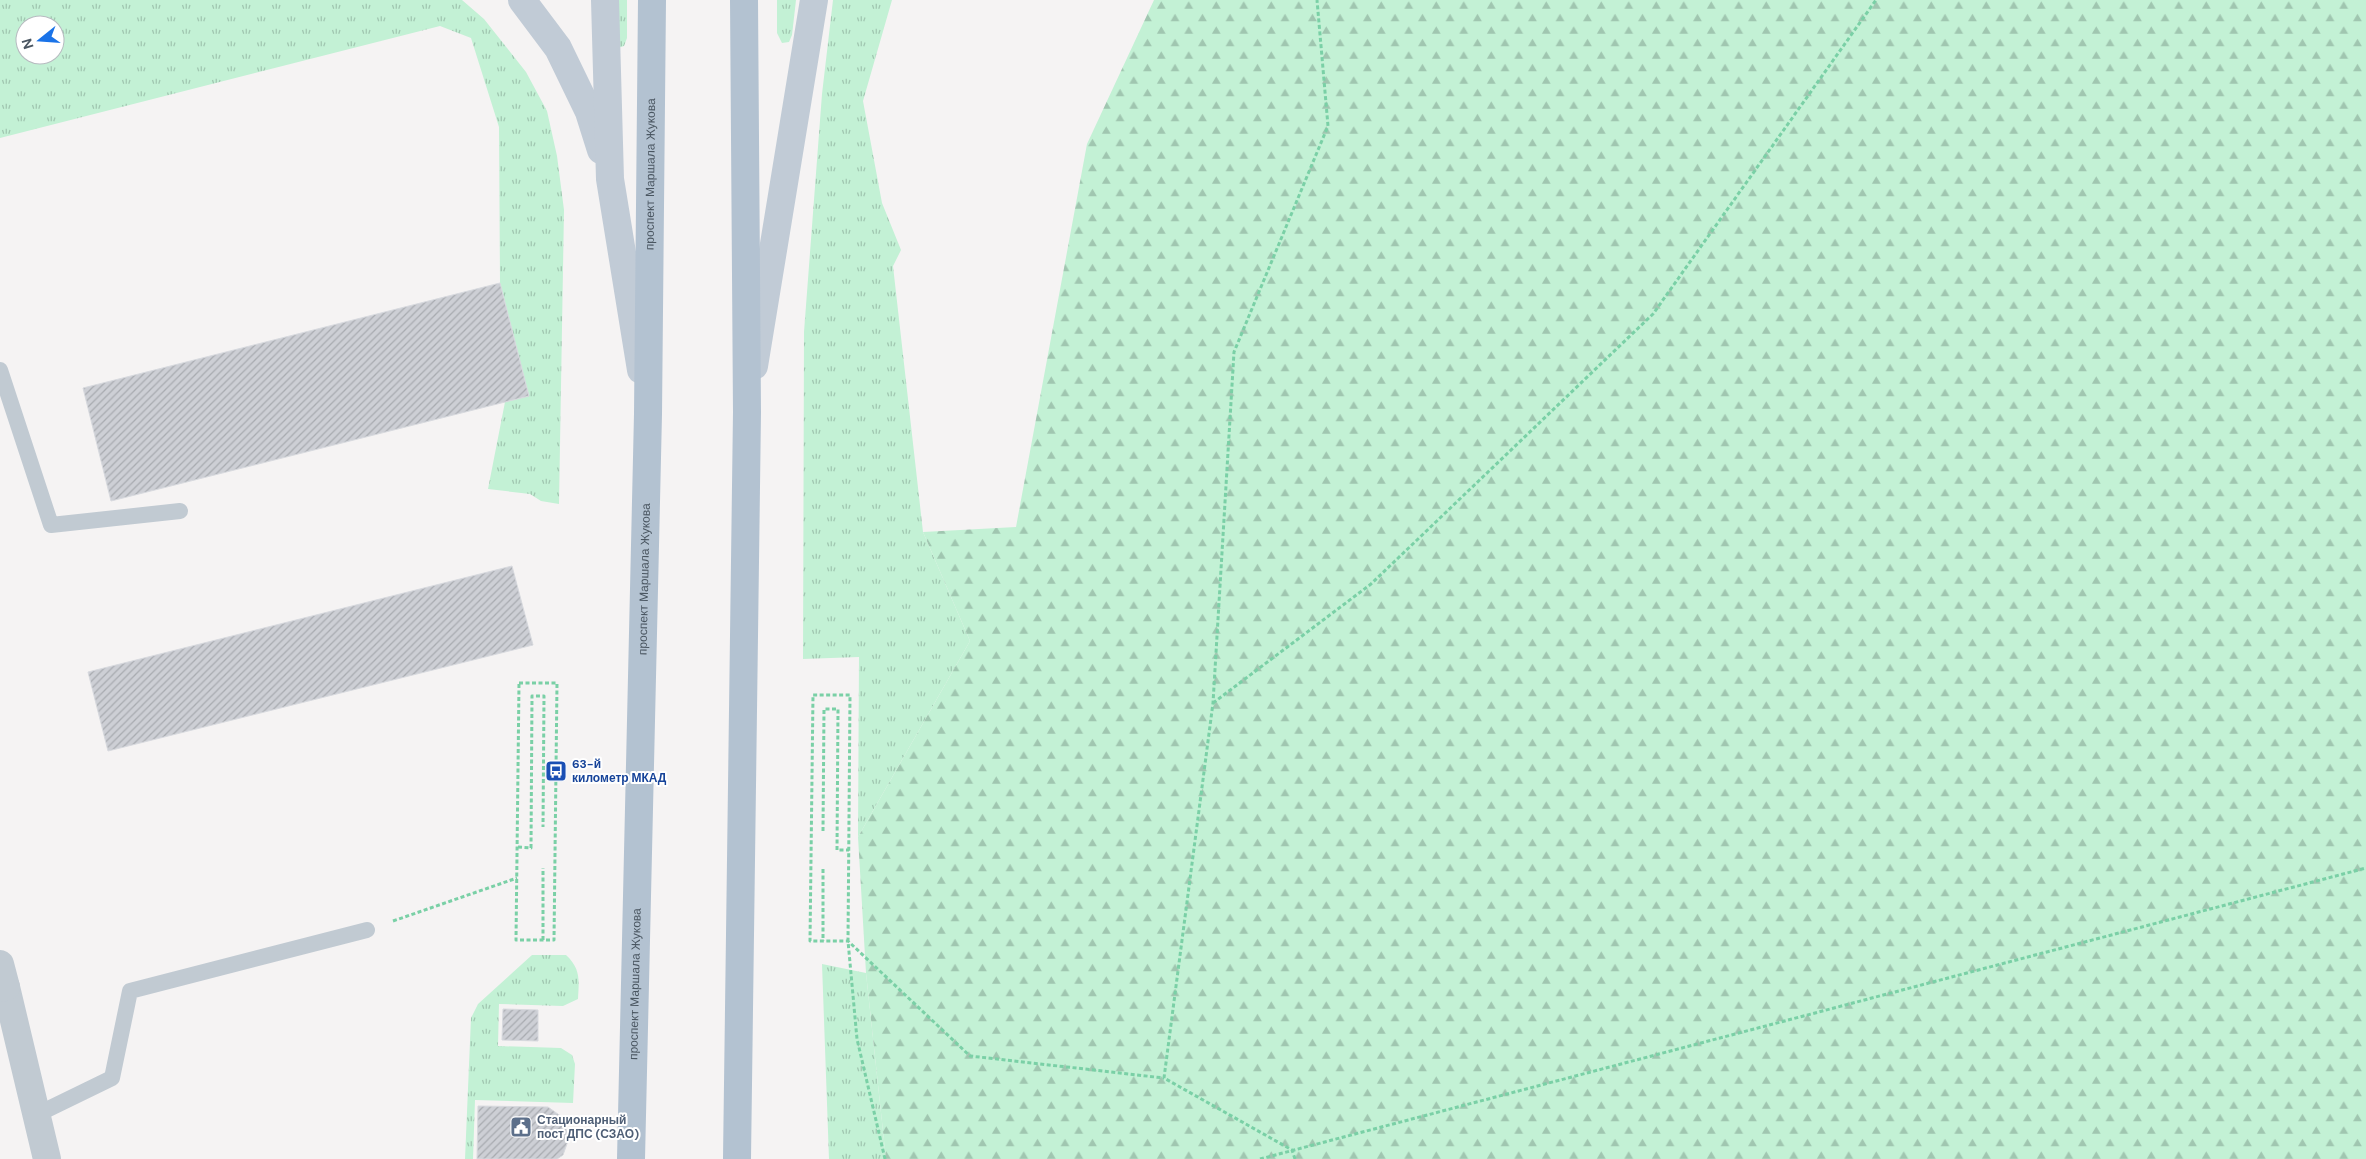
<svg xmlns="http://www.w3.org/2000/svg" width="2366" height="1159" viewBox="0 0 2366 1159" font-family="'DM Sans',sans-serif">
	<defs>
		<pattern id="grass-tufts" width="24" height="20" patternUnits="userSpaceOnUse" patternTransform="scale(1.25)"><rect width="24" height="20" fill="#c3f1d5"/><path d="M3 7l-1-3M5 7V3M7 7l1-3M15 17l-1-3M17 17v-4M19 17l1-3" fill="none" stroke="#a0c6b0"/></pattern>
		<pattern id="forest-firs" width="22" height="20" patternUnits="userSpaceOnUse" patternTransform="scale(1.25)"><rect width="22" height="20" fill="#c3f1d5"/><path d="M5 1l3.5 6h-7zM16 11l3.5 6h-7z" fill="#a0c6b0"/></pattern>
		<pattern id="building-hatch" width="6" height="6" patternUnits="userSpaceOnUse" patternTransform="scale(1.25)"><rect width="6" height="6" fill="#cdcfd5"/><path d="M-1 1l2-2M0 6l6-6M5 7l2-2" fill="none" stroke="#a8abb0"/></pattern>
	</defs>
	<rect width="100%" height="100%" fill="#f5f3f3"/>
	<g fill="url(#grass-tufts)" fill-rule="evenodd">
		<path d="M0,0H462L484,19L526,72L547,111L557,156L564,210L559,504L541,501L530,494L488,489L505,402L529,396L500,283L499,127L471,38L440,26L0,138ZM25,25H55V55H25Z"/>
		<path d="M612,0H627V38L624,46L618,48Z"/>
		<path d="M777,0H796L792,35L789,42L782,43L777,33Z"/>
		<path d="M833,0H892L863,101L882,203L901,250L893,266L923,532L970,641L858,837L859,657L803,659L804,332L822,94Z"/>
		<path d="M532,955H566C581,969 579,980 578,999L563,1006L499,1004L498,1046L561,1048L572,1055L575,1064L573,1103L475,1100L473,1159H465L471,1018L478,1004Z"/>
		<path d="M822,964L866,973L886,1159H829Z"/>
	</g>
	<path fill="url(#forest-firs)" d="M1154,0H2366V1159H886L866,973L858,837L970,641L923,532L1016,527L1087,144Z"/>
	<g fill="url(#building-hatch)" stroke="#d7d9de">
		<path d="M500,283L529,396L111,501L83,388Z"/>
		<path d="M512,566L533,645L108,751L88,672Z"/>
		<path d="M503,1009L538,1010V1041L502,1040Z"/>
		<path d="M478,1106L548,1107L562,1117L569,1138L563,1155L557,1159H477Z"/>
	</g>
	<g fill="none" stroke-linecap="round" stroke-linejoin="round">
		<g stroke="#7ad0a6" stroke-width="3" stroke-dasharray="4 2.5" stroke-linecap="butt">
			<path d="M519,683H557L554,940H516Z"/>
			<path d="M1213,703L1371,584L1653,314L1876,0"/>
			<path d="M823,831L824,709H838L837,850H849"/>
			<path d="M518,847L531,848L532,696H544L543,827"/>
			<path d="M823,869V941"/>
			<path d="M393,921L517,878"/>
			<path d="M543,940V868"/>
			<path d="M885,1159L857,1039L848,941L850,695H813L810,941H848L970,1056L1164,1078"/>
			<path d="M1260,1159L2366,868"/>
			<path d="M1295,1159L1292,1150L1164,1078L1213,703L1234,352L1328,126L1317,0"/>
		</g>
		<g stroke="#c1cad2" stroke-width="16">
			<path d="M0,370L51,525L180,511"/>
			<path d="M36,1115L112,1078L130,991L367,930"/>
		</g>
		<path stroke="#c1cad2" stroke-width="28" d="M6,987L47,1159"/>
		<path stroke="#c1cad2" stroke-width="28" d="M0,964L6,987L0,988"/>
		<g stroke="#c1cbd6" stroke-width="28">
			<path d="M522,0L558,48L589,112L601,150"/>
			<path d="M605,0L610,179L641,370"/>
			<path d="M754,366L814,0"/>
		</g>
		<g stroke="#b3c2d1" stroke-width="28">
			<path id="s1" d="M631,1159L648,414L652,0"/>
			<path d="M737,1159L747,412L744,0"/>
		</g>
	</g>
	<defs>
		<g id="bus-square" transform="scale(1.125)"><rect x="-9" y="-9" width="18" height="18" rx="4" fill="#1a4fb4" stroke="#fff"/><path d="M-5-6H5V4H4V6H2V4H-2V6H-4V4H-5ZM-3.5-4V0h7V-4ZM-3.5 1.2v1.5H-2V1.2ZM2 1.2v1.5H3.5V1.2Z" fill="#fff"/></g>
		<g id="civic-square" transform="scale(1.125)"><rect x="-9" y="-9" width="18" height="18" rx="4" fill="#5c6f8a" stroke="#fff"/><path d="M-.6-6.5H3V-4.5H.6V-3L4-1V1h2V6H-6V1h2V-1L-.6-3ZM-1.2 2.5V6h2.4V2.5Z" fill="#fff"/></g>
	</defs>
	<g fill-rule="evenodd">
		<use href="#bus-square" x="556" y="771"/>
		<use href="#civic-square" x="521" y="1127"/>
	</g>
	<g text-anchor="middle" stroke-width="4" stroke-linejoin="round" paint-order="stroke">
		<g font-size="12" fill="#4a5661" stroke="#fff">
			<text dy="4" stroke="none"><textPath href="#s1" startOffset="985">проспект Маршала Жукова</textPath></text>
			<text dy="4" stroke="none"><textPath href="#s1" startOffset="580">проспект Маршала Жукова</textPath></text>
			<text dy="4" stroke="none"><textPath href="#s1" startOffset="175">проспект Маршала Жукова</textPath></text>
		</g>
		<g font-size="12" font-weight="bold" fill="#164399" stroke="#fff" text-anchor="start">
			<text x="572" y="768">63-й<tspan x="572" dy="14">километр МКАД</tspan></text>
		</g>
		<g font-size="12" font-weight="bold" fill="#4e5e75" stroke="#fff" text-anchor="start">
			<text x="537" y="1124">Стационарный<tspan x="537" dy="14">пост ДПС (СЗАО)</tspan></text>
		</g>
	</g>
	<g transform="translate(40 40) rotate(253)"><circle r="24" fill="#ffffff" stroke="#b7bbc0"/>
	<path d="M0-4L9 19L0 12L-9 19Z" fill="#1a73e8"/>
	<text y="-8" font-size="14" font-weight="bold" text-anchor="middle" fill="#4a5661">N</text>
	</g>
</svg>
